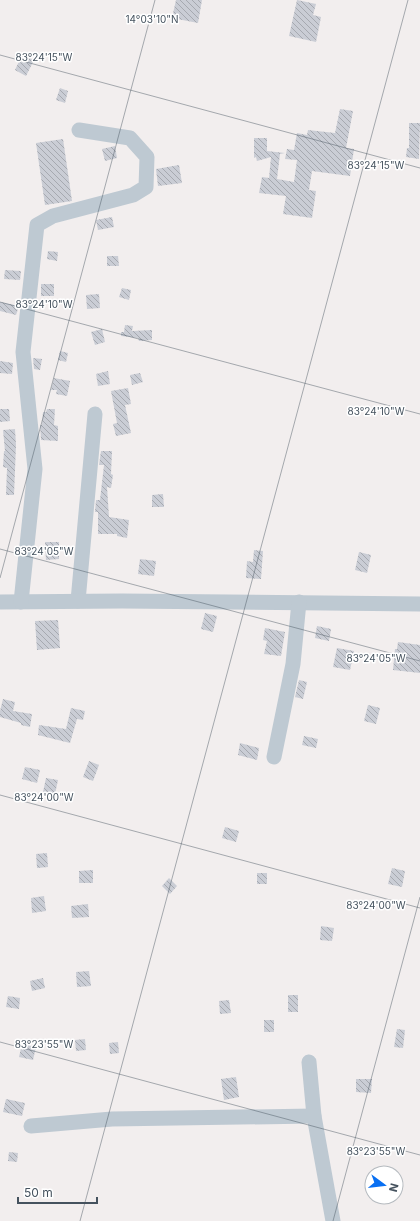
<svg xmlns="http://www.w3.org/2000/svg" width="420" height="1221" viewBox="0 0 420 1221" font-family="Inter,sans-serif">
	<defs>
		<pattern id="building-back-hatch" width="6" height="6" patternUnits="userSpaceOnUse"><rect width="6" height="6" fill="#cacdd5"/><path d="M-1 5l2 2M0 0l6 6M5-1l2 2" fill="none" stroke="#a6a9b0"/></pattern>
	</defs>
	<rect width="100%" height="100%" fill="#f2eeee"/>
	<g fill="url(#building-back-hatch)">
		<path d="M176,0H202L198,23L172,18Z"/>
		<path d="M297,0L316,4L313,15L321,17L316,42L289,36Z"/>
		<path d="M22,55L34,60L26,76L15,70Z"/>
		<path d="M60,88L68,91L65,103L56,100Z"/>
		<path d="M340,109L353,111L346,148L354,149L350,176L312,171L309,190L316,191L312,218L283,214L286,196L259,193L262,177L269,178L271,157L257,161L256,157L254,158V138H267V151L285,153L280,154L277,179L294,182L297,160L285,159L287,149L294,150L297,133L307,135L308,130L335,133Z"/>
		<path d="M409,123H420L419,159L406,157L407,148H409Z"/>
		<path d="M63,139L72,201L45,205L36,143Z"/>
		<path d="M115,146L117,158L105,161L102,149Z"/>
		<path d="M179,165L182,183L158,186L156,169Z"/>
		<path d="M112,217L114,227L98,230L96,220Z"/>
		<path d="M48,251L58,252L57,261L47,259Z"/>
		<path d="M107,256H118L119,266H107Z"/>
		<path d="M5,270L21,271L20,280L4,279Z"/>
		<rect x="41" y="284" width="13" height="12"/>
		<path d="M122,288L131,290L129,300L119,297Z"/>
		<path d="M99,294L100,308L87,309L86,295Z"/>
		<path d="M0,302L19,306L16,315L0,311Z"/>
		<path d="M125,325L133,326L132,331L152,330V340L139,341L138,338L121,336V332H124Z"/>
		<path d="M102,329L105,342L95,345L91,332Z"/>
		<path d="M60,351L68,353L66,362L58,360Z"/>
		<path d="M33,358L42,359L40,370L34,369Z"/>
		<path d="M0,361L13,363L12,374L0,373Z"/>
		<path d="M108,371L110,384L98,386L96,374Z"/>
		<path d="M140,373L143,382L132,385L130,375Z"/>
		<path d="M54,378L70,381L67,396L56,394L57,390H51Z"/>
		<path d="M128,388L131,404L125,405L131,433L116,436L113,424L117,423L111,391Z"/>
		<path d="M0,409H9L10,421L0,422Z"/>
		<path d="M47,409H55L54,425L58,426V441L41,440L40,425H42L43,412H46Z"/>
		<path d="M15,429L16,445L14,495H6L7,468L3,467L4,451H5L3,430Z"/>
		<path d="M101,451H112L111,474L113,475L111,488L107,487L109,517L129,520L127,538L117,536V534H98V512H95L96,500H100L104,465H99Z"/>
		<path d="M163,494L164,507H152V495Z"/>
		<path d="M45,542H59V559L46,560Z"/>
		<path d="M254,550L263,551L261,579L246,578L247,561L253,562Z"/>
		<path d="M359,552L371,555L367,573L355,570Z"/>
		<path d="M140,559L156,561L154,576L138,574Z"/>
		<path d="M205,613L217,616L213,632L201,629Z"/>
		<path d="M58,620L60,648L37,650L35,621Z"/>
		<path d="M317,626L331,629L329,641L315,638Z"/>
		<path d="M265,628L285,632L281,656L264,654L267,641L263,640Z"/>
		<path d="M398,642L420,645V673L393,670L395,649H397Z"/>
		<path d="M337,648L354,651L350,670L333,667Z"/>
		<path d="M299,680L307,682L303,699L295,697Z"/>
		<path d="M3,699L15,702L13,711L32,714L30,727L21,725V723L0,717V711Z"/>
		<path d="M368,705L380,708L376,724L364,721Z"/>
		<path d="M71,708L85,711L83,720L77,719L70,743L38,735L39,725L66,729Z"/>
		<path d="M304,736L318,739L316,748L302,745Z"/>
		<path d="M240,743L259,748L257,760L238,755Z"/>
		<path d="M89,761L99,765L93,781L83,777Z"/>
		<path d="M25,767L40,770L37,783L22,779Z"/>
		<path d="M46,778L58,780L55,794L43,792Z"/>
		<path d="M225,827L239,831L236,842L222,838Z"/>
		<path d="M47,853L48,867L37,868L36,854Z"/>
		<path d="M392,868L405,871L402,887L388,884Z"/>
		<path d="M93,870V883H79V871Z"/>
		<rect x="257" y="873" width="10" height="11"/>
		<path d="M169,878L177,886L170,894L162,886Z"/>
		<path d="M44,896L46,911L32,913L31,898Z"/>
		<path d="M88,904L89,917L72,918L71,906Z"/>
		<path d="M321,926L334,928L332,941L320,940Z"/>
		<path d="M89,971L91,986L77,987L76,972Z"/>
		<path d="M43,978L45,988L32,991L30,981Z"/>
		<rect x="288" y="995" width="10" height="17"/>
		<path d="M8,996L20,998L19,1009L6,1007Z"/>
		<path d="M229,1000L231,1013L220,1014L219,1001Z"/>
		<rect x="264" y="1020" width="10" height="12"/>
		<path d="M397,1029L405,1030L403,1048L394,1047Z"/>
		<path d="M85,1039L86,1050L76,1051L75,1040Z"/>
		<path d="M118,1042L119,1053L110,1054L109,1043Z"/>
		<path d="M22,1044L36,1047L33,1060L19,1057Z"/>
		<path d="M236,1077L239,1097L224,1100L221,1079Z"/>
		<path d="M356,1079H372L371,1093L356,1092Z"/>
		<path d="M6,1099L25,1103L22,1116L3,1112Z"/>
		<path d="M9,1152L18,1153L17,1162L8,1161Z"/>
	</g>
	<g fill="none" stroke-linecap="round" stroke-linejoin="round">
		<g stroke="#bec9d2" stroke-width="15">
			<path d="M78,601L95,414"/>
			<path d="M0,602L122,601L420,604"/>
			<path d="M21,602L35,469L23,352L37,225L53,216L133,195L146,187L147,157L130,138L79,130"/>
			<path d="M274,757L293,664L299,602"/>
			<path d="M309,1062L314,1116L333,1221"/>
			<path d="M31,1126L112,1119L314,1116"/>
		</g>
	</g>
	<path fill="none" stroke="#45525e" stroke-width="1" stroke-opacity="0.45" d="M0,55L420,168M0,302L420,414M0,549L420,661M0,578L155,0M0,795L420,908M0,1042L420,1155M80,1221L408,0M333,1221L420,897"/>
	<g font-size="10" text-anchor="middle" fill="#45525e" stroke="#fff" stroke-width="3" stroke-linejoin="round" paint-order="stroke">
		<text x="152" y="23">14°03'10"N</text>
		<text x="44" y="61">83°24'15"W</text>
		<text x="376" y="169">83°24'15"W</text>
		<text x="44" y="308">83°24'10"W</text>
		<text x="376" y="415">83°24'10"W</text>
		<text x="44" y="555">83°24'05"W</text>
		<text x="376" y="662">83°24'05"W</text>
		<text x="44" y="801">83°24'00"W</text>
		<text x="376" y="909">83°24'00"W</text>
		<text x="44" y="1048">83°23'55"W</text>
		<text x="376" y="1155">83°23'55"W</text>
	</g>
	<g transform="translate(384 1185) rotate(105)"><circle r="19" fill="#ffffff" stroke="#b5babf"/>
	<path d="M0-3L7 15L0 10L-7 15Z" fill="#086ff2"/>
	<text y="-6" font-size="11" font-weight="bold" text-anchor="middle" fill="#45525e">N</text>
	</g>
	<path d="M18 1197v6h79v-6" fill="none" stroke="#45525e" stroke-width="2"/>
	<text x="24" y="1197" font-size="12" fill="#45525e" stroke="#ffffff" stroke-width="3" paint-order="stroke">50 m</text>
</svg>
